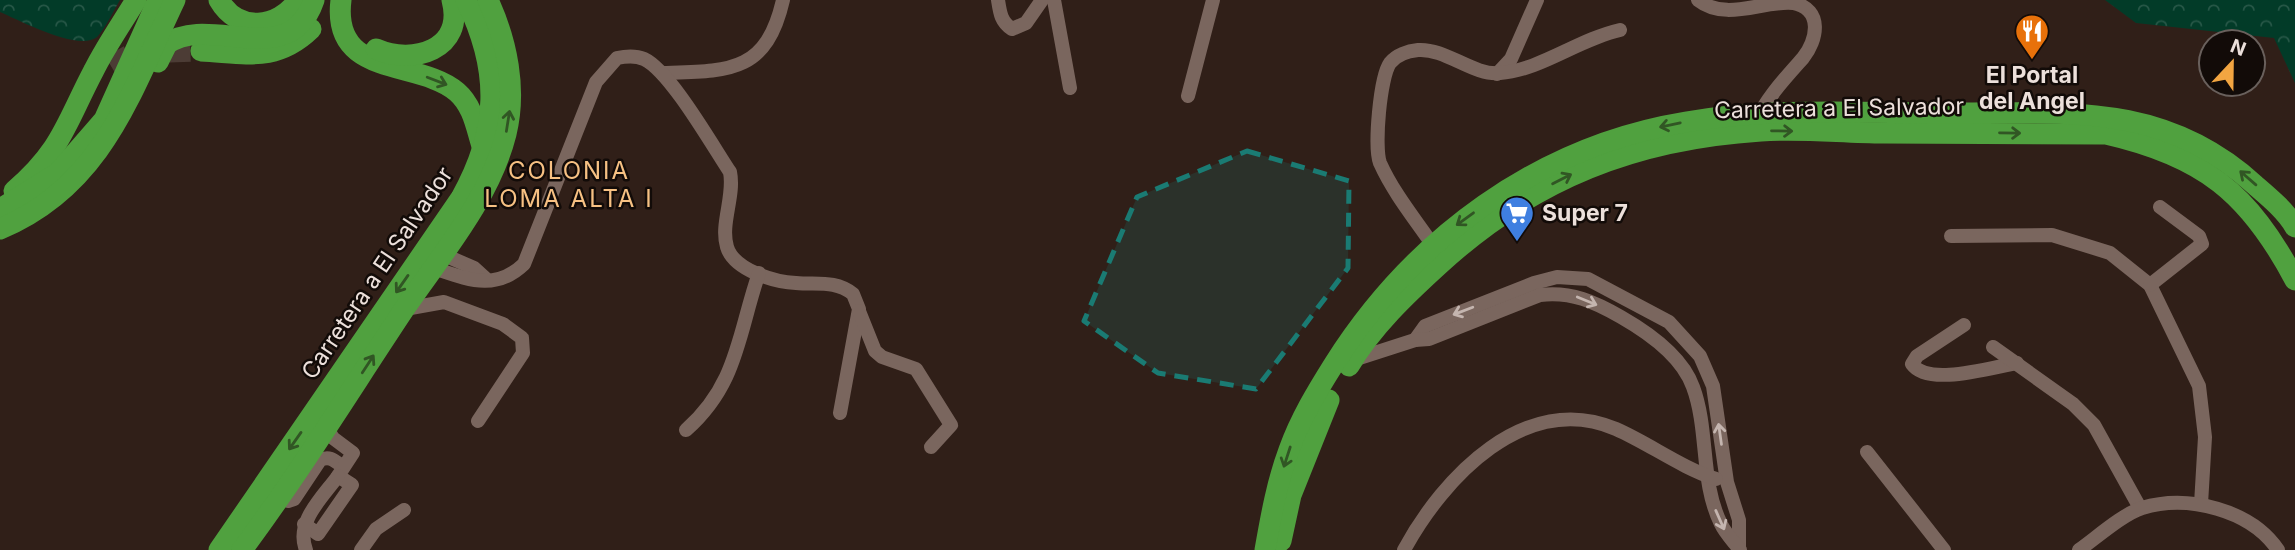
<svg xmlns="http://www.w3.org/2000/svg" width="2295" height="550" viewBox="0 0 2295 550" font-family="Inter,sans-serif">
	<defs>
		<pattern id="forest-crowns" width="20" height="18" patternUnits="userSpaceOnUse" patternTransform="scale(1.75)"><rect width="20" height="18" fill="#023b28"/><path d="M2 6a3 3 0 1 1 6 0M12 15a3 3 0 1 1 6 0" fill="none" stroke="#275747"/></pattern>
	</defs>
	<rect width="100%" height="100%" fill="#301f18"/>
	<g fill="url(#forest-crowns)">
		<path d="M0,0H120C113,11 106,28 97,37C79,52 21,21 0,12Z"/>
		<path d="M2105,0H2295V83L2274,38L2136,23Z"/>
	</g>
	<g fill="none" stroke-linecap="round" stroke-linejoin="round">
		<path stroke="#4c3c35" stroke-width="21" stroke-dasharray="21 10" stroke-linecap="butt" d="M111,66L133,53L201,51"/>
		<g stroke="#7a665e" stroke-width="14">
			<path d="M998,0C1000,13 1001,22 1012,29L1026,23L1042,0"/>
			<path d="M1054,0L1070,88"/>
			<path d="M1698,0C1726,22 1763,0 1793,3C1824,9 1817,41 1803,58C1787,76 1772,92 1760,113"/>
			<path d="M662,73C728,71 766,74 783,0"/>
			<path d="M1497,74L1511,59L1537,0"/>
			<path d="M1188,96L1213,0"/>
			<path d="M1951,236L2052,235L2110,253L2150,285L2199,386L2205,437L2201,504"/>
			<path d="M1432,244C1414,218 1393,192 1380,163C1374,147 1380,77 1390,63C1396,55 1408,51 1418,50C1446,48 1473,76 1500,73C1541,70 1577,40 1620,30"/>
			<path d="M442,254L474,268L485,278"/>
			<path d="M433,268C467,279 495,292 524,264L596,82L617,58C626,56 635,55 644,59C670,71 712,145 730,172C735,196 720,224 727,247C734,270 774,282 796,283C817,285 835,280 853,294L859,309L840,413"/>
			<path d="M2150,285L2202,244L2199,236L2160,207"/>
			<path d="M405,309L444,302L503,324L522,338L523,353L478,421"/>
			<path d="M859,311L875,351L882,357L916,369L951,425L931,447"/>
			<path d="M1964,325L1917,356L1912,364C1928,387 1992,367 2017,363"/>
			<path d="M1415,340L1425,326L1534,283L1557,277L1588,279L1669,322L1700,356L1713,386L1727,482L1739,520V549"/>
			<path d="M1993,347L2073,404L2094,425L2140,508"/>
			<path d="M1353,360L1415,340L1429,339L1540,295C1571,291 1595,302 1621,317C1649,333 1682,356 1693,387C1709,430 1700,482 1721,524C1725,533 1734,542 1740,550"/>
			<path d="M686,430C738,384 738,334 759,273"/>
			<path d="M1867,452L1944,550"/>
			<path d="M280,497L288,501L294,499L320,460C330,455 335,461 343,467"/>
			<path d="M304,524L318,534L352,485L338,476L353,453L333,438L326,427"/>
			<path d="M306,550C295,522 322,498 338,476"/>
			<path d="M361,550L376,529L404,510"/>
			<path d="M1404,550C1443,478 1525,390 1616,429C1650,444 1680,467 1716,479"/>
			<path d="M2079,550C2096,538 2123,514 2142,508C2188,494 2251,510 2278,550"/>
		</g>
		<g stroke="#50a13f" stroke-width="21">
			<path d="M219,0C238,33 278,29 298,0"/>
			<path d="M341,0C331,79 419,59 457,92C473,106 476,127 482,146"/>
			<path d="M376,49C413,65 465,50 452,0"/>
			<path d="M201,51C245,53 276,63 311,29"/>
			<path d="M158,62L167,44C210,13 289,73 314,0"/>
			<path d="M14,191C62,150 66,123 94,70C106,46 122,23 136,0"/>
			<path d="M0,209L58,173L104,120L158,0"/>
			<path d="M0,229C103,186 131,92 175,0"/>
			<path d="M1349,366C1372,327 1407,294 1440,264C1534,178 1636,139 1761,131C1802,128 1843,133 1883,133C1958,133 2032,133 2106,134C2203,156 2249,193 2295,280"/>
			<path d="M1281,541L1291,495L1329,400"/>
			<path d="M219,550L461,198C499,130 501,71 466,0"/>
			<path d="M242,550C300,472 351,389 405,308C442,254 490,198 506,134C517,89 507,41 488,0"/>
			<path d="M1265,550C1271,516 1277,482 1289,450C1300,419 1317,391 1334,364C1413,239 1538,146 1686,122C1779,106 1875,114 1970,113C2078,112 2170,107 2255,185C2269,197 2286,211 2295,227"/>
		</g>
	</g>
	<defs><path id="oneway-shaft" d="M-6 0H5M1.5-3L5.5 0L1.5 3" fill="none" stroke-width="1.6" stroke-linecap="round" stroke-linejoin="round" transform="scale(1.75)"/></defs>
	<g stroke="#315624">
		<use href="#oneway-shaft" transform="translate(437 81) rotate(21)"/>
		<use href="#oneway-shaft" transform="translate(508 121) rotate(-81)"/>
		<use href="#oneway-shaft" transform="translate(1670 125) rotate(168)"/>
		<use href="#oneway-shaft" transform="translate(1782 131) rotate(1)"/>
		<use href="#oneway-shaft" transform="translate(2010 133) rotate(1)"/>
		<use href="#oneway-shaft" transform="translate(2248 178) rotate(-139)"/>
		<use href="#oneway-shaft" transform="translate(1562 179) rotate(-27)"/>
		<use href="#oneway-shaft" transform="translate(1465 219) rotate(144)"/>
		<use href="#oneway-shaft" transform="translate(402 284) rotate(125)"/>
		<use href="#oneway-shaft" transform="translate(368 364) rotate(-57)"/>
		<use href="#oneway-shaft" transform="translate(295 441) rotate(125)"/>
		<use href="#oneway-shaft" transform="translate(1287 457) rotate(108)"/>
	</g>
	<g stroke="#c4b5af">
		<use href="#oneway-shaft" transform="translate(1587 301) rotate(22)"/>
		<use href="#oneway-shaft" transform="translate(1463 311) rotate(159)"/>
		<use href="#oneway-shaft" transform="translate(1720 434) rotate(-98)"/>
		<use href="#oneway-shaft" transform="translate(1720 520) rotate(66)"/>
	</g>
	<path fill="#1a7b73" fill-opacity="0.2" stroke="#1a7b73" stroke-width="5" stroke-dasharray="14 9" stroke-linejoin="round" d="M1247,151L1349,181L1348,268L1256,389L1158,373L1084,321L1137,197Z"/>
	<defs>
		<g id="restaurant-pin" transform="scale(1.75)"><path d="M0 17L-7.5 6A9.5 9.5 0 1 1 7.5 6Z" fill="#e8710a" stroke="#120b08"/><path d="M-5-6h1v4h1v-4h1v4h1v-4h1v5L-1.5 .5V6h-2V.5L-5-1ZM5-6V6H3V1.5H1.5Q1.5-4 5-6Z" fill="#fff"/></g>
		<g id="supermarket-pin" transform="scale(1.75)"><path d="M0 17L-7.5 6A9.5 9.5 0 1 1 7.5 6Z" fill="#3f7fe0" stroke="#120b08"/><path d="M-6-5.5h2.5l.6 2H6L4.5 2H-2.5L-4.4-4H-6ZM-1.5 3.2a1.3 1.3 0 1 0 .1 0ZM3 3.2a1.3 1.3 0 1 0 .1 0Z" fill="#fff"/></g>
	</defs>
	<g fill-rule="evenodd">
		<use href="#restaurant-pin" x="2032" y="31"/>
		<use href="#supermarket-pin" x="1517" y="213"/>
	</g>
	<g text-anchor="middle" stroke-width="5" stroke-linejoin="round" paint-order="stroke">
		<g font-size="23" font-weight="bold" fill="#ece0db" stroke="#120b08">
			<text x="2032" y="83">El Portal<tspan x="2032" dy="26">del Angel</tspan></text>
			<text x="1542" y="221" text-anchor="start">Super 7</text>
		</g>
		<g font-size="23" fill="#ece0db" stroke="#120b08">
			<text transform="translate(1839 108) rotate(-1)" y="8">Carretera a El Salvador</text>
			<text transform="translate(377 273) rotate(-56)" y="8">Carretera a El Salvador</text>
		</g>
		<g font-size="24" letter-spacing="2" fill="#f7c183" stroke="#120b08">
			<text x="569" y="179">COLONIA<tspan x="569" dy="28">LOMA ALTA I</tspan></text>
		</g>
	</g>
	<g transform="translate(2232 63) rotate(22)"><circle r="33" fill="#120b08" stroke="#69605c" stroke-width="2"/>
	<path d="M0-5L12 26L0 18L-12 26Z" fill="#f2a541"/>
	<text y="-10" font-size="19" font-weight="bold" text-anchor="middle" fill="#ece0db">N</text>
	</g>
</svg>
